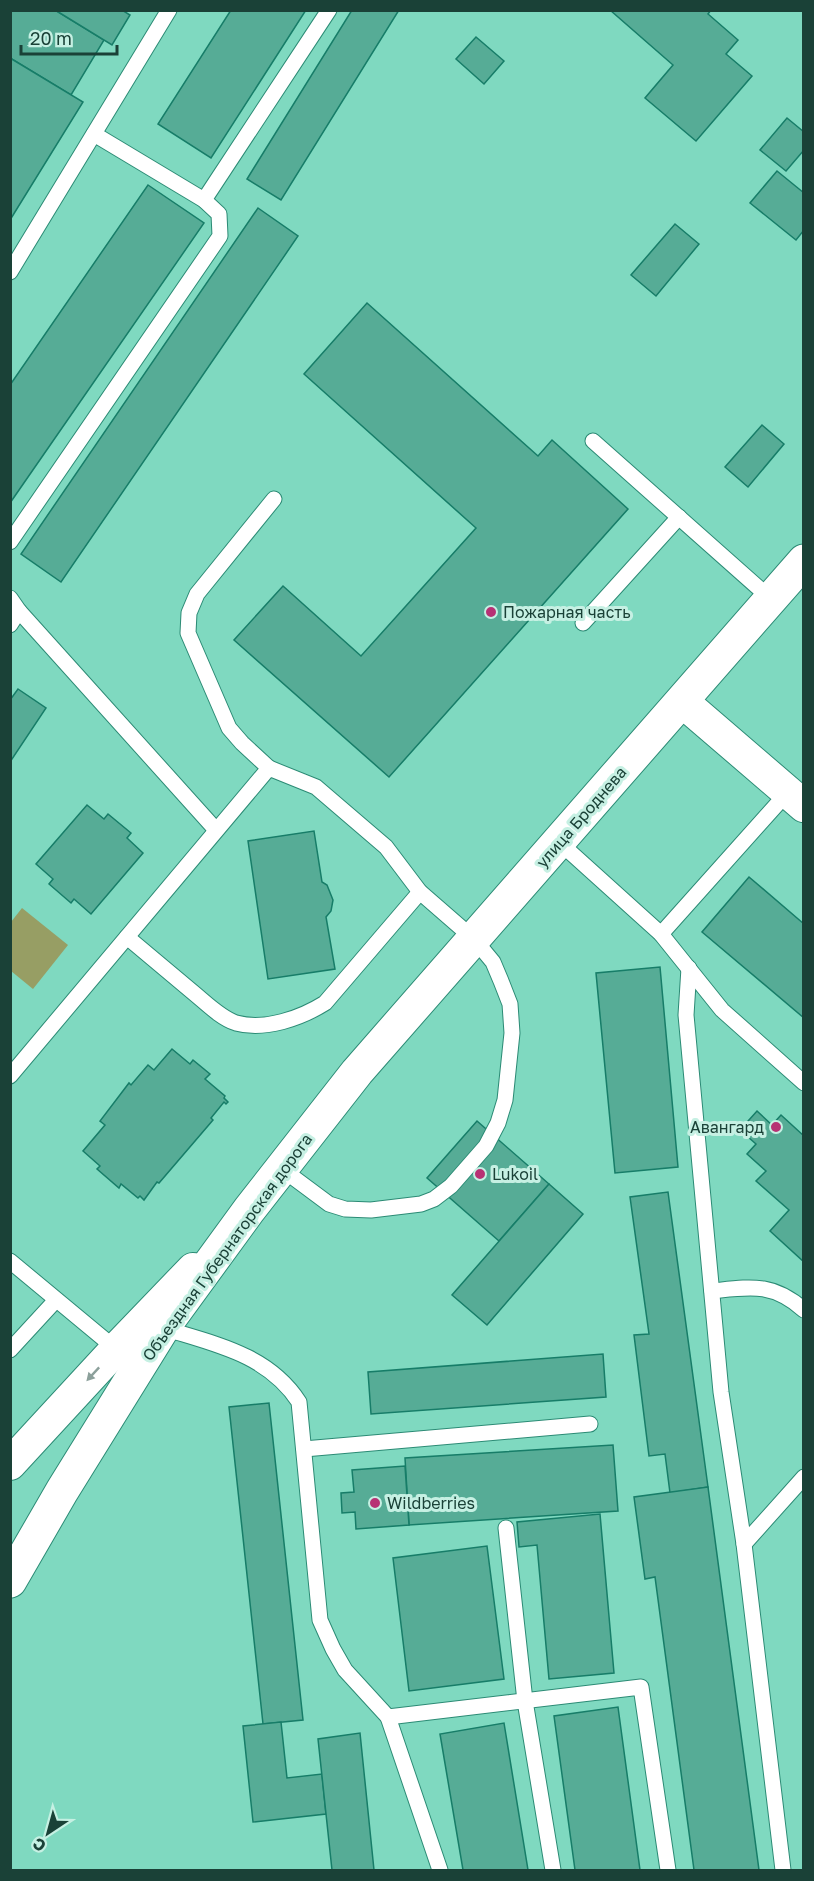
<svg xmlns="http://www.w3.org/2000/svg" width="814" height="1881" viewBox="0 0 814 1881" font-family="'Golos Text',sans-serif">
	<rect width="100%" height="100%" fill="#7fd9c0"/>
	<path fill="#979e64" d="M22,908L68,945L33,989L11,971V922Z"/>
	<g fill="#56ac96" stroke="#177d68" stroke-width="1.5">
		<path d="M10,10H55L104,40L71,95L10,58Z"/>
		<path d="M55,10H122L130,15L112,45Z"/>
		<path d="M231,10H306L211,158L158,124Z"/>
		<path d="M352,10H399L281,200L247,179Z"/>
		<path d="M610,10H711L708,14L738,40L726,54L752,76L696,141L645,98L673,65Z"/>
		<path d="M476,37L504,61L484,84L456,59Z"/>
		<path d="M10,58L83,102L10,220Z"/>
		<path d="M787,118L804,132V150L786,171L760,150Z"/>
		<path d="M777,171L804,193V230L796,240L750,203Z"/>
		<path d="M148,185L204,223L10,503V385Z"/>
		<path d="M258,208L298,236L61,582L21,554Z"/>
		<path d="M675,224L699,244L656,296L631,275Z"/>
		<path d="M367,303L538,456L552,440L628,509L389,777L234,640L283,586L361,656L476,528L304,374Z"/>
		<path d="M762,425L784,444L748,487L725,467Z"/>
		<path d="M18,689L46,708L10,762V700Z"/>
		<path d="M87,805L104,819L108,814L131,833L127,838L143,853L91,914L74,899L71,903L49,884L53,879L36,864Z"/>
		<path d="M314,831L322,882L327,885L333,900L331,911L326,917L335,969L268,979L248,841Z"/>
		<path d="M749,877L804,924V1018L702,932Z"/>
		<path d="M660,967L678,1167L615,1173L596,973Z"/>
		<path d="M172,1049L190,1064L193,1060L210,1074L205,1079L225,1096L224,1098L228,1102L226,1104L224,1102L211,1118L213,1120L159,1183L157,1182L144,1200L140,1196L138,1198L121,1184L119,1188L97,1169L100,1166L83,1151L105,1125L100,1121L129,1083L131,1085L148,1065L154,1070Z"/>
		<path d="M757,1111L772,1125L781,1115L804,1136V1262L770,1231L789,1210L756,1181L766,1171L747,1154L756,1144L740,1130Z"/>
		<path d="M477,1121L549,1184L499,1241L427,1178Z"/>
		<path d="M549,1184L583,1214L487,1325L452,1295Z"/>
		<path d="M668,1192L708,1487L670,1493L665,1454L649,1456L634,1335L649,1334L630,1197Z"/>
		<path d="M603,1354L606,1397L371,1414L368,1372Z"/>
		<path d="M269,1403L303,1720L263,1724L229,1407Z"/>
		<path d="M613,1445L618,1511L409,1525L405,1458Z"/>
		<path d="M405,1466L409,1525L356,1529L355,1512L342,1513L341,1493L354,1492L352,1470Z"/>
		<path d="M708,1487L759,1870H694L655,1577L645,1579L634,1497Z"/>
		<path d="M600,1514L614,1673L549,1679L537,1545L519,1547L517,1522Z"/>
		<path d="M487,1546L504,1679L409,1691L393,1558Z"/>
		<path d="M618,1707L640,1870H575L554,1716Z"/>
		<path d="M281,1722L287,1778L322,1774L326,1814L253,1822L243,1726Z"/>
		<path d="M504,1723L528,1870H463L440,1734Z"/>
		<path d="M360,1733L374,1870H332L318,1739Z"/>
	</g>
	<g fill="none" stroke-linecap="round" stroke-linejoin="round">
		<g stroke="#2c8b75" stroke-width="17">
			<g id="lane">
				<path d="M204,200L329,10"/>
				<path d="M10,272L169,10"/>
				<path d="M593,441L771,599"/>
				<path d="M10,542L220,236L219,214L204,200L94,134"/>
				<path d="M10,598L19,611L10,625"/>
				<path d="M19,611L216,830"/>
				<path d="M583,623L679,517"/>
				<path d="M269,768L242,743L229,728L188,633L189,613L197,594L274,499"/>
				<path d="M559,842L661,934L722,1010L804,1083"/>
				<path d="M661,934L788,792"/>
				<path d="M127,937C150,956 172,975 195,994C207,1004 221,1018 236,1023C265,1031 301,1018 325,1003L420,892"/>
				<path d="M689,968L686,1015L721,1392L744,1544L783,1870"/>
				<path d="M10,1076L269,768L316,787L386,847L420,892L474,939L493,962L501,981L510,1004L512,1033L505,1100L498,1123L486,1146L451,1186L434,1199L421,1204L371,1210L345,1209L329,1204L282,1169"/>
				<path d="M10,1261L116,1349"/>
				<path d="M712,1291C750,1287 772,1282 804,1310"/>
				<path d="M163,1328C214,1344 268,1354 299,1402L320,1620L333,1649L345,1670L388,1717L440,1870"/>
				<path d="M10,1350L56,1300"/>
				<path d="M304,1449L590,1424"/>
				<path d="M506,1528L525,1701L553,1870"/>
				<path d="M744,1544L804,1477"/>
				<path d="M388,1717L641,1687L668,1870"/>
			</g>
		</g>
		<g stroke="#2c8b75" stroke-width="34">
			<g id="street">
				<path d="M683,702L804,806"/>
				<path d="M10,1464L116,1349L193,1269"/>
			</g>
		</g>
		<g stroke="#2c8b75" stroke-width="35">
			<path id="secondary" d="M10,1581L62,1491L163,1328L249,1210L357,1072L804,561"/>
		</g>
		<use href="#lane" stroke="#fff" stroke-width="15"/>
		<use href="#street" stroke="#fff" stroke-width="32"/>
		<use href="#secondary" stroke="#fff" stroke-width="33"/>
	</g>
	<defs><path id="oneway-solid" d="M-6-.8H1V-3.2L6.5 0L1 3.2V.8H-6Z" transform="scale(1.5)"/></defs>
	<use fill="#8ca09b" href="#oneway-solid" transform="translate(93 1374) rotate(133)"/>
	<g fill="#b73174" stroke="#c6f0e3" stroke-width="2">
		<circle cx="491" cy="612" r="6"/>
		<circle cx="776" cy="1127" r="6"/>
		<circle cx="480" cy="1174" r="6"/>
		<circle cx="375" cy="1503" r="6"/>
	</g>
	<g text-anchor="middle" stroke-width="6" stroke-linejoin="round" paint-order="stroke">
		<g font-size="16" fill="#1a4137" stroke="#c6f0e3" text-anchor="start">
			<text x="503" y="618">Пожарная часть</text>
			<text x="764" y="1133" text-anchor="end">Авангард</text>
			<text x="492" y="1180">Lukoil</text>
			<text x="387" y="1509">Wildberries</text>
		</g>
		<g font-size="16" fill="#1a4137" stroke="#c6f0e3">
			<text transform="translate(581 817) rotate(-49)" y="6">улица Броднева</text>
			<text transform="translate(227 1247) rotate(-54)" y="6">Объездная Губернаторская дорога</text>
		</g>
	</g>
	<rect width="814" height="1881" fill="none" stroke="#1a4137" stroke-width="24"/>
	<g transform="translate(48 1833) rotate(216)" stroke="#c6f0e3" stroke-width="4.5" paint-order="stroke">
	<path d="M0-4.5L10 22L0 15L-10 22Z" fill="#1a4137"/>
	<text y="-9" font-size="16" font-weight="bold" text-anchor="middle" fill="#1a4137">С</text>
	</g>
	<path d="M21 45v9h96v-9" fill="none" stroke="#1a4137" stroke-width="3"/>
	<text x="30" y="45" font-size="18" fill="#1a4137" stroke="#c6f0e3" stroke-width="4.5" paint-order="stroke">20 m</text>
</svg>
